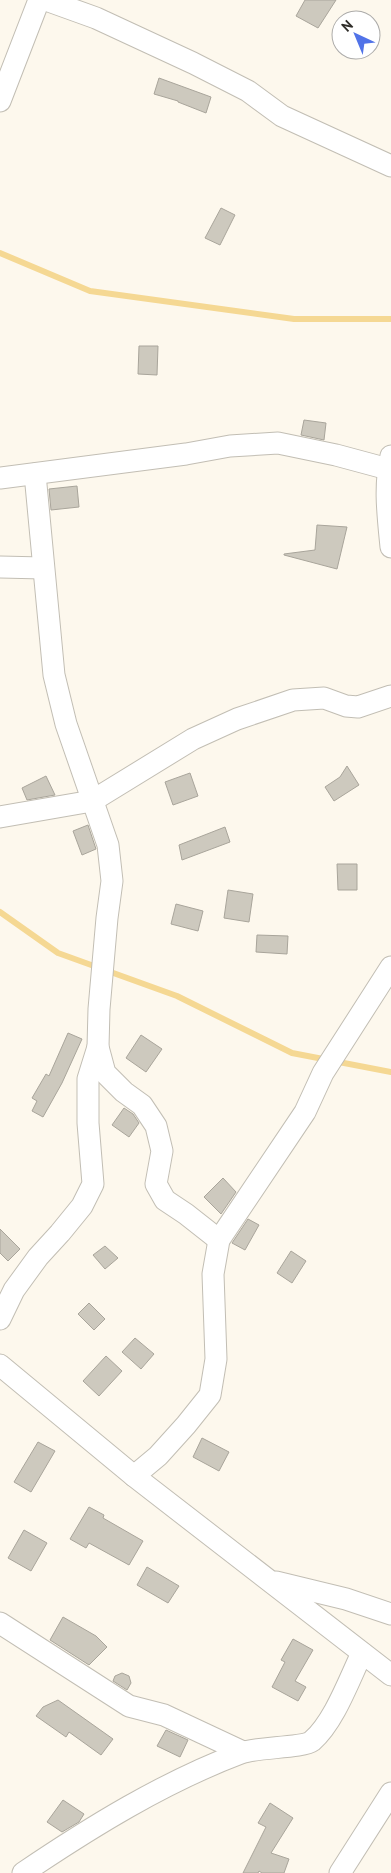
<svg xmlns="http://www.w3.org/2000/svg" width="391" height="1873" viewBox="0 0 391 1873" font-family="'PT Sans',sans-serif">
	<rect width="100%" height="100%" fill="#fdf8ed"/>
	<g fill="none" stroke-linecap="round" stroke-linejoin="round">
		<g stroke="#f5d893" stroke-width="6">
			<path d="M0,253L90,291L294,319H391"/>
			<path d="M0,912L58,953L177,996L292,1053L391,1072"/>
		</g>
	</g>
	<g fill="#cdc9be" stroke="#a9a59b">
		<path d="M305,0H336L318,28L296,16Z"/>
		<path d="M159,78L211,97L206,113L178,102V101L154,94Z"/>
		<path d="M221,208L235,215L220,245L205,238Z"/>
		<path d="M139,346H158L157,375L138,374Z"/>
		<path d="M304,420L326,423L324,440L301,435Z"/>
		<path d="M77,486L79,507L51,510L49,489Z"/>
		<path d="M317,525L347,527L337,569L284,555V554L315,550Z"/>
		<path d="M347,766L359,785L334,801L325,787L340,777Z"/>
		<path d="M190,773L198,796L173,805L165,782Z"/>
		<path d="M46,776L55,795L27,800L22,788Z"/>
		<path d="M88,825L96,849L82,855L73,831Z"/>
		<path d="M225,827L230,842L182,860L179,845Z"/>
		<path d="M337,864H357V890H338Z"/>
		<path d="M228,890L253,894L249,922L224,918Z"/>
		<path d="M176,904L203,911L198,931L171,924Z"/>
		<path d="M257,935L288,936L287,954L256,952Z"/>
		<path d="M68,1033L82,1039L62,1083L43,1117L32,1111L37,1101L32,1098L46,1074L49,1076Z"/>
		<path d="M141,1035L162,1049L146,1072L126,1058Z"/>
		<path d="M124,1108L133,1114L139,1123L129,1137L112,1125Z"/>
		<path d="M223,1178L236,1192L221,1214L204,1197Z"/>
		<path d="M248,1219L259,1225L245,1250L232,1243Z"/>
		<path d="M0,1229L20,1249L8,1261L0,1253Z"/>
		<path d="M105,1246L118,1258L105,1269L93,1255Z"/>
		<path d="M291,1251L306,1261L292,1283L277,1273Z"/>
		<path d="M89,1303L105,1319L94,1330L78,1314Z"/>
		<path d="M135,1338L154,1354L141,1369L122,1352Z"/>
		<path d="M106,1356L122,1371L99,1396L83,1381Z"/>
		<path d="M202,1438L229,1452L219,1471L193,1457Z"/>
		<path d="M38,1442L55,1451L31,1492L14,1482Z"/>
		<path d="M89,1507L104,1515L103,1518L143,1541L129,1565L89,1543L86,1548L70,1539Z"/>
		<path d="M24,1530L47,1543L31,1571L8,1558Z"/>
		<path d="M147,1567L179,1586L168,1603L137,1585Z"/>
		<path d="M63,1617L96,1636L107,1647L89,1665L50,1640Z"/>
		<path d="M293,1639L313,1650L295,1681L306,1687L298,1701L272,1687L285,1662L281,1660Z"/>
		<path d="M122,1673L129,1676L131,1683L127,1690L113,1681L115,1676Z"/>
		<path d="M58,1700L113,1739L101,1755L69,1732L66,1737L36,1716L43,1707Z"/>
		<path d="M166,1730L188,1740L180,1757L157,1746Z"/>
		<path d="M63,1800L84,1814L79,1822L62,1832L47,1822Z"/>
		<path d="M270,1803L293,1818L271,1853L289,1859L284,1873H262L259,1871L258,1873H243L266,1827L258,1823Z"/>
	</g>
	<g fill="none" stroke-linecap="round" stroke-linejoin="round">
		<g stroke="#c2beb4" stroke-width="23">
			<g id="minor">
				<path d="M46,0L96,18L193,63L248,91L282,116L391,166"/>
				<path d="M0,101L39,0"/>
				<path d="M391,456C384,486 388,516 391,547"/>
				<path d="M35,474L54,675L66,724L108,845L112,881L107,918L99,1009L98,1047L105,1073L124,1092L142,1105L156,1126L162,1151L156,1184L165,1200L186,1214L219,1240"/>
				<path d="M0,478L186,454L230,446L278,443L336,455L388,469"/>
				<path d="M0,567L43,568"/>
				<path d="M0,817L92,801L193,739L237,719L293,700L324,698L346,706L358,707L391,696"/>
				<path d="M0,1319L14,1290L38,1257L60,1233L82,1206L93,1184L88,1123V1079L98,1047"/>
				<path d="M0,1365L134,1476L391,1675"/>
				<path d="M134,1476L158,1456L186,1425L210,1395L216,1359L213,1274L219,1240L305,1112L323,1073L391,967"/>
				<path d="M276,1582L346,1599L391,1614"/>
				<path d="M0,1623L129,1706L164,1715L243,1752"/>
				<path d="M23,1873C91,1827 164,1782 241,1753C256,1747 303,1748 312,1741C334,1722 349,1680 362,1653"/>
				<path d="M340,1873L391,1793"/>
			</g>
		</g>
		<use href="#minor" stroke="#fff" stroke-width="21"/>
	</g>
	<g transform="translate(356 35) rotate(316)"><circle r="24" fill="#ffffff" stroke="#acaba9"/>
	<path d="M0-4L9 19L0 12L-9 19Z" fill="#5173e8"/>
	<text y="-8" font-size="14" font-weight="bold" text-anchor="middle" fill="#2f2d29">N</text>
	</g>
</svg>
